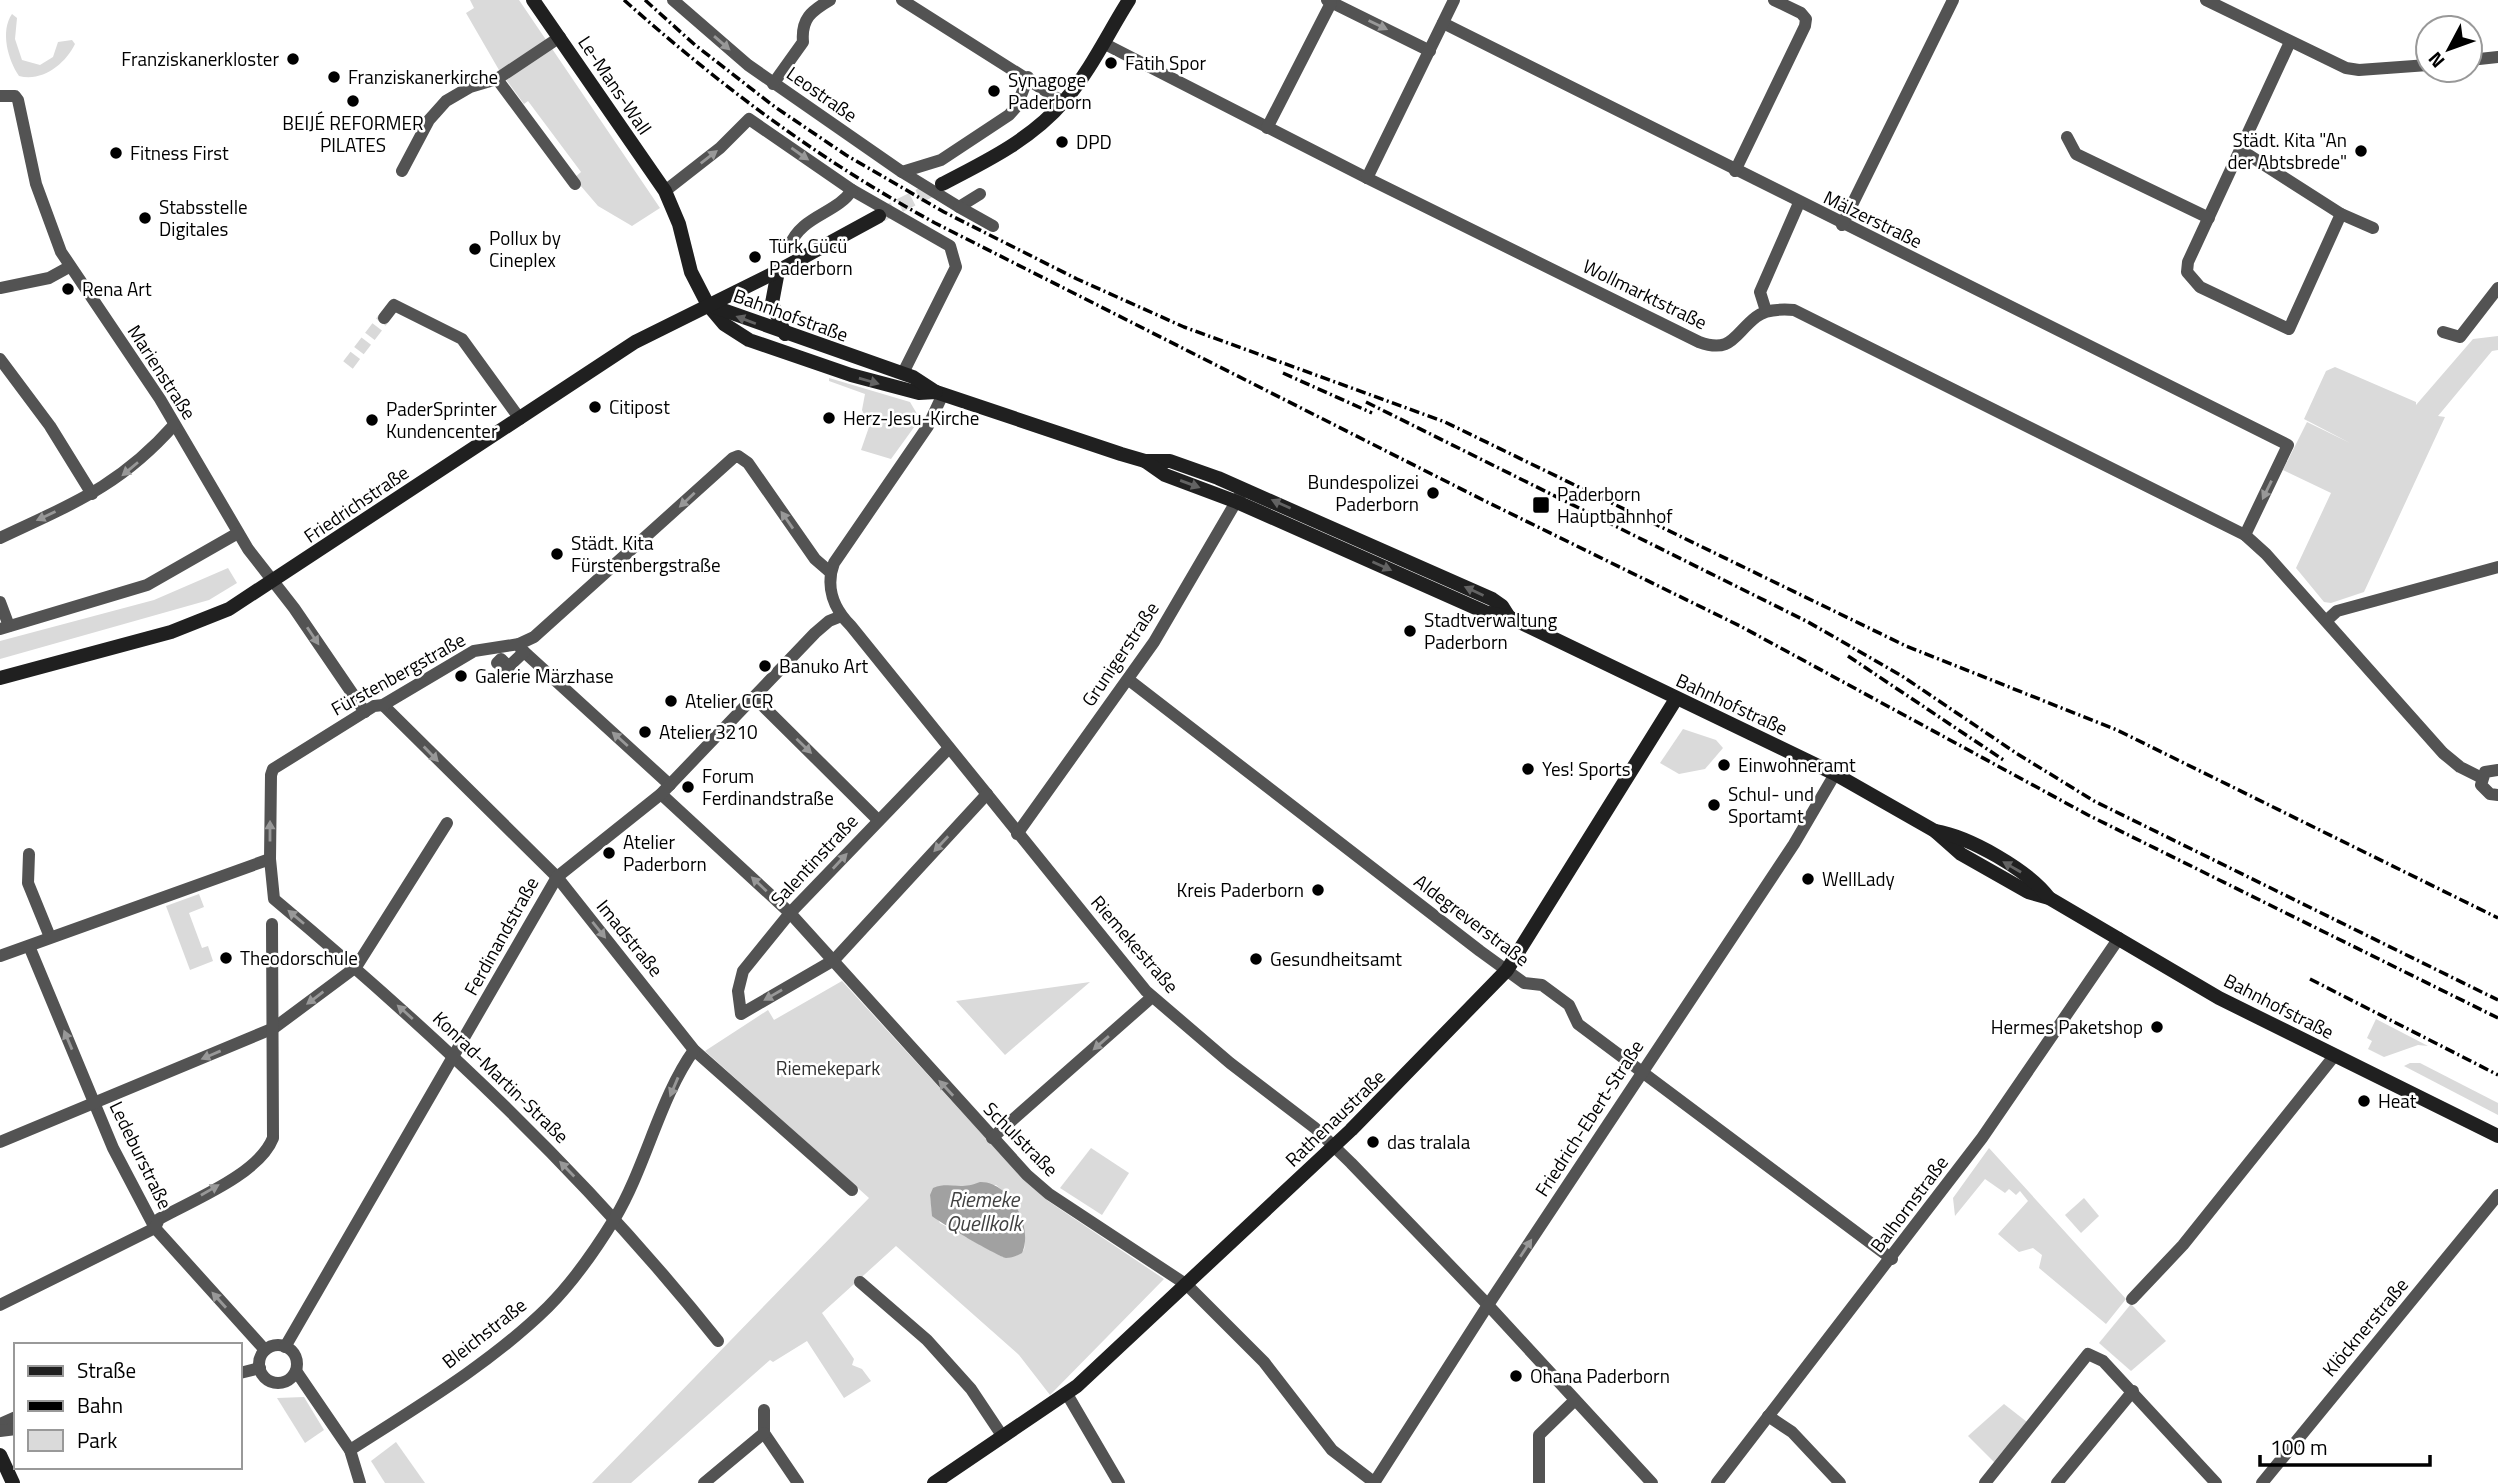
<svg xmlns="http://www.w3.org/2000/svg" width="2498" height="1483" viewBox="0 0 2498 1483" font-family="'Titillium Web',sans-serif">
	<rect width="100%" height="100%" fill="#fff"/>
	<g fill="#dadada" fill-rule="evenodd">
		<path d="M470,0H519L660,208L632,226L598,206L574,178L581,172L528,101L524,104L499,70L466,13L474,8Z"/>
		<path d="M12,14L17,18L15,39L22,60L40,65L53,57L58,42L72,40L75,44C65,64 43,82 19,76C8,60 0,31 12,14Z"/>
		<path d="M2498,336V350L2492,351L2438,416L2445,417L2364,592L2331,603L2324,602L2296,568L2331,493L2283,470L2307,422L2350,443L2304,419L2326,371L2335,367L2416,402V405L2473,339Z"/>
		<path d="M829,378L910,402L920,419L891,459L861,450L869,427L862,410L865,394L829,381Z"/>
		<path d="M228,568L237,583L209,600L0,659V641L154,600Z"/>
		<path d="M1683,729L1716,740L1723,748L1705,769L1679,774L1660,763Z"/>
		<path d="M199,894L204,907L189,913L202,948L208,946L213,961L190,970L166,906Z"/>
		<path d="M842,981L992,1145L1048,1201L1164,1279L1050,1395L1019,1355L896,1246L822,1313L854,1359L852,1365L862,1369L871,1381L844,1398L807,1341L773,1362L770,1360L631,1483H592L869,1198L705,1051L768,1010L774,1020ZM950,1185L966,1188L996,1185C1014,1199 1029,1228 1024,1250L1007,1258L1001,1256L940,1223L932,1211L930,1195Z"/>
		<path d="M1090,982L1005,1055L956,1001Z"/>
		<path d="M2376,1019L2428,1046L2418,1045L2384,1057L2368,1049L2372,1041L2367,1038Z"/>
		<path d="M2410,1063H2420L2498,1103V1115L2404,1066Z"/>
		<path d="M1091,1148L1129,1173L1102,1215L1060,1188Z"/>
		<path d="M1989,1148L2126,1299L2106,1324L2039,1268L2042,1255L2033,1248L2019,1252L1998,1234L2028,1201L2020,1191L2016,1195L2009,1189L2005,1193L1985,1179L1955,1216L1953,1198Z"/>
		<path d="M2084,1198L2099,1216L2081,1233L2065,1215Z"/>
		<path d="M2131,1304L2166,1341L2131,1371L2099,1343Z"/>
		<path d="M304,1397L324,1430L305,1443L277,1398Z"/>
		<path d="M2004,1404L2027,1422L1995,1463L1968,1436Z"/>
		<path d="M396,1442L425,1483H385L371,1461Z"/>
	</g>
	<path fill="#a1a1a1" d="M980,1182C1010,1181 1034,1228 1022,1253C1017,1256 1011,1258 1006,1258C999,1257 939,1222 932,1216L930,1195L933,1188C951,1181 958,1191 980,1182Z"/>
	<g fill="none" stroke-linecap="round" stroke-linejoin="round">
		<path stroke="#d9d9d9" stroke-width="12" stroke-dasharray="12 6" stroke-linecap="butt" d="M348,365L384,318"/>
		<path stroke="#d9d9d9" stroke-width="14" stroke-dasharray="14 7" stroke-linecap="butt" d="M881,215L941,185"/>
		<g stroke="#535353" stroke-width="12">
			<path d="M673,0L748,65L902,172L959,207L980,194"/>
			<path d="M902,0L1063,102"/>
			<path d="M1327,0L1430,51"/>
			<path d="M2206,0L2346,68L2359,70L2428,65"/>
			<path d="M1443,23L2288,445L2245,535"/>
			<path d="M2290,42L2188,262L2187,272L2200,287L2289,329L2341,214"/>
			<path d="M1103,43L1367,178L1699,342C1732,354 1734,334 1756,317C1766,309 1781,309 1794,310L2245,535L2266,554L2443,753L2460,767L2482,778"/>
			<path d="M2470,60L2498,57"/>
			<path d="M497,79L575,184"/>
			<path d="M773,84L803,42C801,19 811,11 830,0"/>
			<path d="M0,96H15L18,100L36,184L61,252L160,399L248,549L294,608L365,712"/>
			<path d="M1267,128L1331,3"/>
			<path d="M2067,137L2076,154L2209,218"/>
			<path d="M2241,150L2341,214L2373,228"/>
			<path d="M402,171L429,120L446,101L470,87L497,79L560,37"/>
			<path d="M1735,171L1805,26L1806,19L1801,13L1774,0"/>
			<path d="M902,172L941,160L1009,115L1017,106L1028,77"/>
			<path d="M1367,178L1454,0"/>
			<path d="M665,191L720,148L749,119L852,190L950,246L956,267L903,373"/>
			<path d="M959,207L993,226"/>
			<path d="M1842,225L1953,0"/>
			<path d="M789,247C801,215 837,214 852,190"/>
			<path d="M0,288L49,278L69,267"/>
			<path d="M1766,311L1760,292L1799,203"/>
			<path d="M384,318L394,305L462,339L520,419"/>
			<path d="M2443,332L2460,337L2498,288"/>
			<path d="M0,359L50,426L92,494"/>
			<path d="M943,394L928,426L834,563C825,587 834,609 851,626L1146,991L1230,1063L1315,1128L1351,1163L1488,1305L1652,1483"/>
			<path d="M0,538C72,504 120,486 174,425"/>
			<path d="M0,602L9,626"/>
			<path d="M2326,621L2337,611L2498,567"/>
			<path d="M0,629L147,585L238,533"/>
			<path d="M519,644L521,649L670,785"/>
			<path d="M497,663L501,659L509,667"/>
			<path d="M504,671L524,652"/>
			<path d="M1129,680L1480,951L1524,983L1542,985L1569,1005L1578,1024L1892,1259"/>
			<path d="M755,698L878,820"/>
			<path d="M383,705L557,877L694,1050L852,1190"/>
			<path d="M949,748L790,913L743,971L738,991L741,1014L834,960L987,794"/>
			<path d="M2498,770L2485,772L2481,785L2490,794L2498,795"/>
			<path d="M661,794L790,913L1027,1175L1049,1194L1187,1285L1264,1362L1332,1450L1375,1483"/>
			<path d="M1017,834L1154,642L1240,495"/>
			<path d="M29,854L28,883L50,937"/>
			<path d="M29,946L113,1148L155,1228L265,1350"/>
			<path d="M0,956L270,859"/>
			<path d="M992,1138L1152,997"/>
			<path d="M0,1142L274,1028L356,967L447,823"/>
			<path d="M860,1282L927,1340L971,1389L1003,1437"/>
			<path d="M2132,1299L2183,1245L2335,1055"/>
			<path d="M0,1305L155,1228L159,1219C193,1200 259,1174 273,1138L272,924"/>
			<path d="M718,1341C587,1176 435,1034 274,899L270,859L271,775L273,769L374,706L383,705L474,651L519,644L534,637L733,458L738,456L748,463L815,559L830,572"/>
			<circle cx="278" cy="1364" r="19"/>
			<path d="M285,1347L557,877L661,794L815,633L829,621L839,617"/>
			<path d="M296,1371L350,1450L360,1483"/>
			<path d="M240,1373L260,1368"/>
			<path d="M1067,1394L1119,1483"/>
			<path d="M764,1410V1433L798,1483"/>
			<path d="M1768,1416L1792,1432L1840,1483"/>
			<path d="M0,1424L16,1417"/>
			<path d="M0,1431L16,1429"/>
			<path d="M350,1450C417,1407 491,1363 548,1307C574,1281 596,1249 615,1218C646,1166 660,1097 694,1050"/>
			<path d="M704,1483L764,1433"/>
			<path d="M1374,1483L1488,1305L1794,844L1835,774"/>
			<path d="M1539,1483V1435L1575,1400"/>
			<path d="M1717,1483L1982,1138L2119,938"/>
			<path d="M1985,1483L2088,1354L2103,1361L2216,1483"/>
			<path d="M2057,1483L2133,1391"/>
			<path d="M2262,1483L2498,1195"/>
		</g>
		<g stroke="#202020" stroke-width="14">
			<path d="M533,0L665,191L679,224L691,272L708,305L724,324L749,340L851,375L919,393L936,392L1121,454L1145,461H1170L1218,478L1492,599L1502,606L1509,617"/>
			<path d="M942,184C987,161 1032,139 1065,100C1091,70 1108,33 1129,0"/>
			<path d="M778,271L772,303L785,334"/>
			<path d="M709,305L913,377L936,392"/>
			<path d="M1145,461L1165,475L1237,502L1485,612L1509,617L1835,774L1935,831L1961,854L2028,892L2049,898L2219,998L2498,1136"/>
			<path d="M0,678L171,632L229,609L635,342L778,271L879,216"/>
			<path d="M1935,831C1970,837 2028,870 2049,898"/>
			<path d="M0,1455L13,1483"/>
			<path d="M934,1483L1077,1386L1351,1130L1507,970L1676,699"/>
		</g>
		<g stroke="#000" stroke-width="3.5" stroke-dasharray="10 3.5 2 3.5" stroke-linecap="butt">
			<path d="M624,0C723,88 818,159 935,223L1483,500L1742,627L2088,815L2498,1018"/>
			<path d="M645,0L695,45L775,107L846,155L944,212L1077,279L1184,327L1445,422L1906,646L2117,730L2498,918"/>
			<path d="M1283,373L1372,413"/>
			<path d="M1366,402L1808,622L1902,676L2016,753L2094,801L2498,1000"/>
			<path d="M1848,656L2005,761"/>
			<path d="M2310,979L2498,1075"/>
		</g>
	</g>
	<defs><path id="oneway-solid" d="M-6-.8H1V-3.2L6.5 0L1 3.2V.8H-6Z" transform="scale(1.75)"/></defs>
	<g fill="#989898">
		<use href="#oneway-solid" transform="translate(1378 25) rotate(26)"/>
		<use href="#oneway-solid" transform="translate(722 43) rotate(41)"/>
		<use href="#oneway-solid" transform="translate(800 154) rotate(35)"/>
		<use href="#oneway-solid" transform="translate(709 157) rotate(-38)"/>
		<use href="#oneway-solid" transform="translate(130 469) rotate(140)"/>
		<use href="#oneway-solid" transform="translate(2267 490) rotate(116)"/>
		<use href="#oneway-solid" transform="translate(687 500) rotate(137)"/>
		<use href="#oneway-solid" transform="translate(46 516) rotate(155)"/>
		<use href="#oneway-solid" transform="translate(787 520) rotate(-125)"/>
		<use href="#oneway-solid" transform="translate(313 636) rotate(56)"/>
		<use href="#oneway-solid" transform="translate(620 739) rotate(-138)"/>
		<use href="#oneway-solid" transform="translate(804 746) rotate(44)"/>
		<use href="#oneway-solid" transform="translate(431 754) rotate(46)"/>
		<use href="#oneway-solid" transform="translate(270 831) rotate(-90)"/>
		<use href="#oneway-solid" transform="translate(941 844) rotate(133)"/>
		<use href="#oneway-solid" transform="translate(840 861) rotate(-47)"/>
		<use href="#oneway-solid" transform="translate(759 884) rotate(-137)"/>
		<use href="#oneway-solid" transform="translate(296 917) rotate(-140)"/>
		<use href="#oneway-solid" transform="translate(599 930) rotate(51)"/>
		<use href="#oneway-solid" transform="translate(773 995) rotate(150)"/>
		<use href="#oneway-solid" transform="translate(315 998) rotate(143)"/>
		<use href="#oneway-solid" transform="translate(405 1012) rotate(-138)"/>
		<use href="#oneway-solid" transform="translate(68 1040) rotate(-113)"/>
		<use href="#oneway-solid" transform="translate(1101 1043) rotate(139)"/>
		<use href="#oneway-solid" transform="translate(211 1055) rotate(157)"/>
		<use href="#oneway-solid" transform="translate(674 1087) rotate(113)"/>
		<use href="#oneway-solid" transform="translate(946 1088) rotate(-133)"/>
		<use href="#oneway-solid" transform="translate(567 1169) rotate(-134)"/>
		<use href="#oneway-solid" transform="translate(210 1190) rotate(-30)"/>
		<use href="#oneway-solid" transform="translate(1526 1248) rotate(-57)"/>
		<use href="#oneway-solid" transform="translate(219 1300) rotate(-132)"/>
	</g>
	<g fill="#636363">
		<use href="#oneway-solid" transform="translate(746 320) rotate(-159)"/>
		<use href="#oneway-solid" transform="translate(869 381) rotate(16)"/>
		<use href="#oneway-solid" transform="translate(1190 484) rotate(20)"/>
		<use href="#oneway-solid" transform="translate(1281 504) rotate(-156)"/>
		<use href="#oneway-solid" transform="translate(1382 566) rotate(24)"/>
		<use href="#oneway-solid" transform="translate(1474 591) rotate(-155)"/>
		<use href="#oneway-solid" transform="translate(2012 867) rotate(-150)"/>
	</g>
	<g fill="#000" stroke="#fff" stroke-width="2.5">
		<circle cx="293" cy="59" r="7"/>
		<circle cx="1111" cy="63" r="7"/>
		<circle cx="334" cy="77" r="7"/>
		<circle cx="994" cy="91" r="7"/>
		<circle cx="353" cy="101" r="7"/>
		<circle cx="1062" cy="142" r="7"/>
		<circle cx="2361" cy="151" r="7"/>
		<circle cx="116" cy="153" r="7"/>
		<circle cx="145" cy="218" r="7"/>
		<circle cx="475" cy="249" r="7"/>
		<circle cx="755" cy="257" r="7"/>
		<circle cx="68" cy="289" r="7"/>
		<circle cx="595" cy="407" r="7"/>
		<circle cx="829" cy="418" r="7"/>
		<circle cx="372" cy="420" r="7"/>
		<circle cx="1433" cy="493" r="7"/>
		<rect x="1532" y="496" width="18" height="18" rx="3.5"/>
		<circle cx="557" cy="554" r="7"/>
		<circle cx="1410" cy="631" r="7"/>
		<circle cx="765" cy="666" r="7"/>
		<circle cx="461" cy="676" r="7"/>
		<circle cx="671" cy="701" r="7"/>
		<circle cx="645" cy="732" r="7"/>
		<circle cx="1724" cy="765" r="7"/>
		<circle cx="1528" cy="769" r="7"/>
		<circle cx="688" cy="787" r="7"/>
		<circle cx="1714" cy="805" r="7"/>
		<circle cx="609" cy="853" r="7"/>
		<circle cx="1808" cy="879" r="7"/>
		<circle cx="1318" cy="890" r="7"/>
		<circle cx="226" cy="958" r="7"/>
		<circle cx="1256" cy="959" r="7"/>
		<circle cx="2157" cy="1027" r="7"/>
		<circle cx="2364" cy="1101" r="7"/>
		<circle cx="1373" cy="1142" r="7"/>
		<circle cx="1516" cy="1376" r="7"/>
	</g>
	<g text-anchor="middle" stroke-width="5" stroke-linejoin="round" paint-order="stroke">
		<g font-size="19" fill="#000" stroke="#fff" text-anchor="start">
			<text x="279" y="66" text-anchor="end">Franziskanerkloster</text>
			<text x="1125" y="70">Fatih Spor</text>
			<text x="348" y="84">Franziskanerkirche</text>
			<text x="1008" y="87">Synagoge<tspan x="1008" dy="22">Paderborn</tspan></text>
			<text x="353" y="130" text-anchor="middle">BEIJÉ REFORMER<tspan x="353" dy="22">PILATES</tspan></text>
			<text x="2347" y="147" text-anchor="end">Städt. Kita "An<tspan x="2347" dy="22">der Abtsbrede"</tspan></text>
			<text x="1076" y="149">DPD</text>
			<text x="130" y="160">Fitness First</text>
			<text x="159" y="214">Stabsstelle<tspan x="159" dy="22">Digitales</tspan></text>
			<text x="489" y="245">Pollux by<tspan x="489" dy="22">Cineplex</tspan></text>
			<text x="769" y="253">Türk Gücü<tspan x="769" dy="22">Paderborn</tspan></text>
			<text x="82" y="296">Rena Art</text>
			<text x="609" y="414">Citipost</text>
			<text x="386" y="416">PaderSprinter<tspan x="386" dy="22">Kundencenter</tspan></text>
			<text x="843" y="425">Herz-Jesu-Kirche</text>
			<text x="1419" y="489" text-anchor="end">Bundespolizei<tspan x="1419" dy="22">Paderborn</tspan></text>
			<text x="1557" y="501">Paderborn<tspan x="1557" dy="22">Hauptbahnhof</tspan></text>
			<text x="571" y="550">Städt. Kita<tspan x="571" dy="22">Fürstenbergstraße</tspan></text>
			<text x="1424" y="627">Stadtverwaltung<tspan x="1424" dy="22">Paderborn</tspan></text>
			<text x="779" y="673">Banuko Art</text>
			<text x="475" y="683">Galerie Märzhase</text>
			<text x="685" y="708">Atelier CCR</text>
			<text x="659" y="739">Atelier 3210</text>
			<text x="1738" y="772">Einwohneramt</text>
			<text x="1542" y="776">Yes! Sports</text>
			<text x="702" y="783">Forum<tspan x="702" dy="22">Ferdinandstraße</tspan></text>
			<text x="1728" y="801">Schul- und<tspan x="1728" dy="22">Sportamt</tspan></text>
			<text x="623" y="849">Atelier<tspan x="623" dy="22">Paderborn</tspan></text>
			<text x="1822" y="886">WellLady</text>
			<text x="1304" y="897" text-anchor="end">Kreis Paderborn</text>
			<text x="240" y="965">Theodorschule</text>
			<text x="1270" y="966">Gesundheitsamt</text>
			<text x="2143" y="1034" text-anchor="end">Hermes Paketshop</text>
			<text x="2378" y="1108">Heat</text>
			<text x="1387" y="1149">das tralala</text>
			<text x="1530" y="1383">Ohana Paderborn</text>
		</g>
		<g font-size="19" fill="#000" stroke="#fff">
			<text transform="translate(615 85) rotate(56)" y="7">Le-Mans-Wall</text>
			<text transform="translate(822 94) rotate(35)" y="7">Leostraße</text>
			<text transform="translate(1873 219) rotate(26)" y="7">Mälzerstraße</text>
			<text transform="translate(1645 294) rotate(26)" y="7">Wollmarktstraße</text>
			<text transform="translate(791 315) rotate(20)" y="7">Bahnhofstraße</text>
			<text transform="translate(162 372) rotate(57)" y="7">Marienstraße</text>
			<text transform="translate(356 504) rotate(-34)" y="7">Friedrichstraße</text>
			<text transform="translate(1120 654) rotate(-56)" y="7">Grunigerstraße</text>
			<text transform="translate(398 674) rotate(-29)" y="7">Fürstenbergstraße</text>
			<text transform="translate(1732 704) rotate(25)" y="7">Bahnhofstraße</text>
			<text transform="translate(814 860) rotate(-47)" y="7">Salentinstraße</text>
			<text transform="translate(1472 920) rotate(37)" y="7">Aldegreverstraße</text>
			<text transform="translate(501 936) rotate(-61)" y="7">Ferdinandstraße</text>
			<text transform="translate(630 938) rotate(51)" y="7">Imadstraße</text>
			<text transform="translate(1135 944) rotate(49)" y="7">Riemekestraße</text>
			<text transform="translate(2279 1006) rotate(27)" y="7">Bahnhofstraße</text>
			<text transform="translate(501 1077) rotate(44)" y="7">Konrad-Martin-Straße</text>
			<text transform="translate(1335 1118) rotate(-44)" y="7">Rathenaustraße</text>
			<text transform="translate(1589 1118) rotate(-57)" y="7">Friedrich-Ebert-Straße</text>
			<text transform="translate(1021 1139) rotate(45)" y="7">Schulstraße</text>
			<text transform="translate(141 1155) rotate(64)" y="7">Ledeburstraße</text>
			<text transform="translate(1909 1204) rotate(-53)" y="7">Balhornstraße</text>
			<text transform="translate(2365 1327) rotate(-50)" y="7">Klöcknerstraße</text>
			<text transform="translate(484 1333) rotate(-38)" y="7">Bleichstraße</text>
		</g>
		<g font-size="19" fill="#313131" stroke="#fff">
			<text x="828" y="1075">Riemekepark</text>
		</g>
		<g font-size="21" font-style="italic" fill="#424242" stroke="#fff">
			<text x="984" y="1207">Riemeke<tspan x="984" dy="24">Quellkolk</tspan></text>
		</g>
	</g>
	<rect x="14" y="1343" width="228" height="126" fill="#ffffff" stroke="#999999" stroke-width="2"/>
	<rect x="28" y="1366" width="35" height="10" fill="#202020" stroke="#999999" stroke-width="2"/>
	<text x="77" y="1378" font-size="21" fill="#000000">Straße</text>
	<rect x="28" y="1401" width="35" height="10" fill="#000000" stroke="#999999" stroke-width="2"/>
	<text x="77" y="1413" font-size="21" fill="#000000">Bahn</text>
	<rect x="28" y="1430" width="35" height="21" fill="#dadada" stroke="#999999" stroke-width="2"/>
	<text x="77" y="1448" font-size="21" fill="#000000">Park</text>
	<g transform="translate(2449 49) rotate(229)"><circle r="33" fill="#ffffff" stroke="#999999" stroke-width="2"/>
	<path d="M0-5L12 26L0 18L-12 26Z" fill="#000000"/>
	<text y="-10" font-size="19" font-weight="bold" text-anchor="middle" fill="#000000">N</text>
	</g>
	<path d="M2260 1455v10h170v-10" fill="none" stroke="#000000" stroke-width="3.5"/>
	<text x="2270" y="1455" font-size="21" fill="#000000" stroke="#ffffff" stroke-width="5" paint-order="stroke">100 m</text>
</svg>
